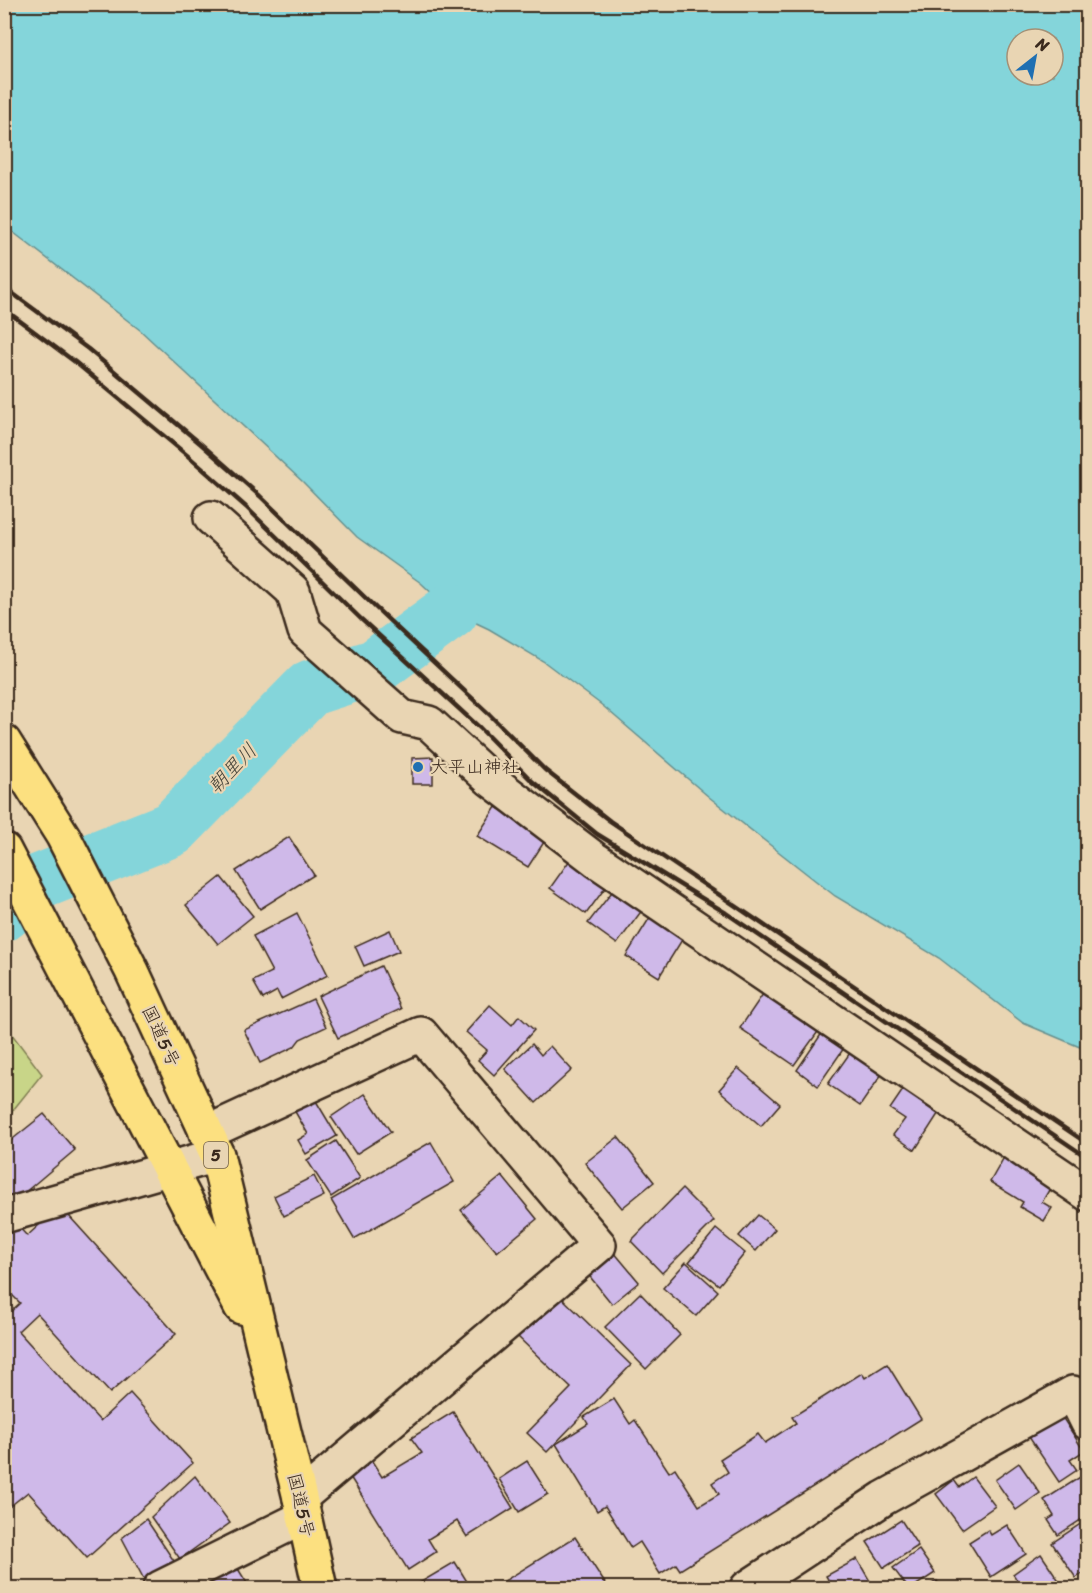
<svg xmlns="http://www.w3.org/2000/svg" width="1092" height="1593" viewBox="0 0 1092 1593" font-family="Sriracha,'Klee One',sans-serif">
	<rect width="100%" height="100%" fill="#e9d5b3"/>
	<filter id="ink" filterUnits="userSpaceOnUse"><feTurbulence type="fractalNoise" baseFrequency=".0167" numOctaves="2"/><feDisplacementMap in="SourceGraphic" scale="12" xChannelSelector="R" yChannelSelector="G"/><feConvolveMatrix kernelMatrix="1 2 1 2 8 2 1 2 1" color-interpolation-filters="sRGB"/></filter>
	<g filter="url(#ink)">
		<path fill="#c8d588" stroke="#828053" stroke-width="1.5" d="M5,1025L42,1074L5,1120Z"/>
		<path fill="#84d5da" stroke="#67918f" stroke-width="1.5" fill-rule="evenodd" d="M4,5H1087V1050L1023,1023L939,958L835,896L709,797L603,706L543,661L489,629L451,611L421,583L357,537L303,482L140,330L5,226ZM1017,39H1053V75H1017Z"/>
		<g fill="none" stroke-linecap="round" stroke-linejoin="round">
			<path stroke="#84d5da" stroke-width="56" d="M4,913L39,882L172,829L310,688L375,667L451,611"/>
		</g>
		<g fill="#cfb9e9" stroke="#3b2a1e" stroke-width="1.5">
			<path d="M433,757V784H412V758Z"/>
			<path d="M496,807L546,839L528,867L477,836Z"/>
			<path d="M289,837L314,875L260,909L236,871Z"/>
			<path d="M572,857L608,884L586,914L550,888Z"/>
			<path d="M221,877L253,916L218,944L186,905Z"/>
			<path d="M618,884L646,905L617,944L588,923Z"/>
			<path d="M297,913L328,975L281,999L277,991L263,999L253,981L272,972L253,936Z"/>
			<path d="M652,914L685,935L659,977L626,956Z"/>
			<path d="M390,930L399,951L364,966L355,946Z"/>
			<path d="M381,966L401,1009L338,1038L318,996Z"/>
			<path d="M765,991L820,1029L794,1065L740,1028Z"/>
			<path d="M313,999L326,1027L300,1039L294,1047L260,1063L244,1030Z"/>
			<path d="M490,1005L512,1025L519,1016L534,1030L494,1075L478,1060L487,1050L466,1032Z"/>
			<path d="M822,1033L844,1048L818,1086L797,1070Z"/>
			<path d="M532,1044L541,1055L550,1046L572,1070L536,1103L505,1069Z"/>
			<path d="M852,1050L884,1071L860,1106L828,1084Z"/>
			<path d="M738,1068L780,1104L761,1126L719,1090Z"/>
			<path d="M907,1084L942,1108L915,1150L893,1135L905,1119L890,1109Z"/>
			<path d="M310,1091L337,1136L306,1154L298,1140L308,1134L290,1103Z"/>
			<path d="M365,1094L391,1132L356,1154L331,1117Z"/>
			<path d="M44,1114L75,1150L4,1210V1146Z"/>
			<path d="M618,1137L654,1182L622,1208L585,1163Z"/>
			<path d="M336,1141L360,1178L331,1197L307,1160Z"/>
			<path d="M431,1142L454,1182L354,1239L331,1200Z"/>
			<path d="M1007,1152L1055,1180L1042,1202L1052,1208L1044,1221L1020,1207L1023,1202L990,1182Z"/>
			<path d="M314,1176L324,1196L284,1216L274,1196Z"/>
			<path d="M502,1176L537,1219L497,1252L461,1210Z"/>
			<path d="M682,1189L714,1221L662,1273L631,1241Z"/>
			<path d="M60,1206L176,1334L110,1393L37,1313L18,1331L100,1421L130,1393L193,1463L87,1558L28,1492L4,1511V1310L8,1314L20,1303L4,1287V1220L9,1216L27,1236Z"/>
			<path d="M758,1215L775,1229L756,1251L739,1236Z"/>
			<path d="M716,1229L745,1253L719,1285L689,1262Z"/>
			<path d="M613,1251L639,1282L612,1304L587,1273Z"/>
			<path d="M686,1262L718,1291L696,1316L663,1288Z"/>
			<path d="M640,1293L680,1335L646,1369L605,1327Z"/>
			<path d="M558,1294L631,1365L547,1452L527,1433L571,1388L517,1336Z"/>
			<path d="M887,1364L921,1419L680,1570L676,1564L660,1574L640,1542L631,1548L605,1506L597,1511L556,1444L588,1424L584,1417L614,1399L630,1424L635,1420L669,1472L675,1468L699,1506L719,1494L712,1483L728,1472L720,1459L758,1434L765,1443L796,1423L792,1417L862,1373L865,1378Z"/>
			<path d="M1057,1409L1084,1451L1070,1460L1077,1470L1059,1482L1025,1431Z"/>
			<path d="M453,1412L513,1508L467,1537L457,1521L428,1539L436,1552L408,1570L347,1472L370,1458L382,1477L422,1453L411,1438Z"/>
			<path d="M527,1461L548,1494L519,1512L499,1479Z"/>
			<path d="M1019,1463L1040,1493L1016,1510L995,1480Z"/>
			<path d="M1085,1474L1088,1478V1515L1058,1535L1048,1520L1054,1516L1044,1500Z"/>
			<path d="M195,1476L230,1523L180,1559L151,1517Z"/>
			<path d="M973,1477L995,1506L962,1529L936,1494L954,1480L959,1487Z"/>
			<path d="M146,1519L176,1564L147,1585L122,1538Z"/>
			<path d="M1088,1519V1570L1076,1578L1052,1543Z"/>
			<path d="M901,1520L918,1546L884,1568L867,1542Z"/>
			<path d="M1007,1525L1026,1554L991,1577L969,1542L988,1530L991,1535Z"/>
			<path d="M575,1537L608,1588H493Z"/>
			<path d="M919,1550L935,1573L912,1588H908L893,1568Z"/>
			<path d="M1041,1554L1062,1585L1056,1588H1022L1013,1574Z"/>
			<path d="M857,1559L874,1588H833L826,1576Z"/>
			<path d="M455,1562L471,1588H411Z"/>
			<path d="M235,1564L250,1588H205L202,1585Z"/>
			<path d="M937,1581L942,1588H925Z"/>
		</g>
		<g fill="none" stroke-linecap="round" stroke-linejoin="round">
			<g stroke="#3b2a1e" stroke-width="38">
				<g id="minor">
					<path d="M211,518L293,591L305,631L402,717L429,723L491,780L596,860L1088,1194"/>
					<path d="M206,1133L421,1034L599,1245L300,1498"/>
					<path d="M4,1216L217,1155"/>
					<path d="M160,1588L304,1517"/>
					<path d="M747,1588L884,1498L1073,1393L1088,1423"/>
				</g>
			</g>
			<g stroke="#3b2a1e" stroke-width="38">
				<g id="highway">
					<path d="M4,742L63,836L132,971L217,1155L300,1498L320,1588"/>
					<path d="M4,850L241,1307"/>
				</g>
			</g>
			<use href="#minor" stroke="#e9d5b3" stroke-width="33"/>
			<use href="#highway" stroke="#fce080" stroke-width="33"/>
			<g stroke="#3b2a1e" stroke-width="4.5">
				<path d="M4,287L88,349L201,444L260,496L376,608L489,714L545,770L610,821L1088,1144"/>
				<path d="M4,309L75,362L188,456L246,507L361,619L480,728L532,781L597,834L726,913L1088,1158"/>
			</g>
		</g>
	</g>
	<circle fill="#1f6fb2" stroke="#e9d5b3" stroke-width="2" cx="418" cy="767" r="6"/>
	<g text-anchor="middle" stroke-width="4.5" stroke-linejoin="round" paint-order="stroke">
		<rect fill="#e9d5b3" stroke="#6f5d4b" stroke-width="1.5" x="204" y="1142" width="24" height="26" rx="4.5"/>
		<g font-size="16" font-weight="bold" fill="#3b2a1e">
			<text x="216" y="1161">5</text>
		</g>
		<g font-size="18" fill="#3b2a1e" stroke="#e9d5b3" text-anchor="start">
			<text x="430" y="773">大平山神社</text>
		</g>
		<g font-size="18" fill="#3b2a1e" stroke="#e9d5b3">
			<text transform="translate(161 1036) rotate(65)" y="6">国道5号</text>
			<text transform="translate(301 1505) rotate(77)" y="6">国道5号</text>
		</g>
		<g font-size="20" font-style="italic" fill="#46443a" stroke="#e9d5b3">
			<text transform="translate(232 768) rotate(-46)" y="7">朝里川</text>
		</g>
	</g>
	<rect width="1092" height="1593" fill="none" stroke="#e9d5b3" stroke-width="24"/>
	<rect x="12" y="12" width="1068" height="1569" fill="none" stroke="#3b2a1e" stroke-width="2" filter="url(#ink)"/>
	<g transform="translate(1035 57) rotate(31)"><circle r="28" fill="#e9d5b3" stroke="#a39177" stroke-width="1.5"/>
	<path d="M0-4.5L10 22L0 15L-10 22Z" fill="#1f6fb2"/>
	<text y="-9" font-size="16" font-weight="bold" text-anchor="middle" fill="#3b2a1e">N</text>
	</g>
</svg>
